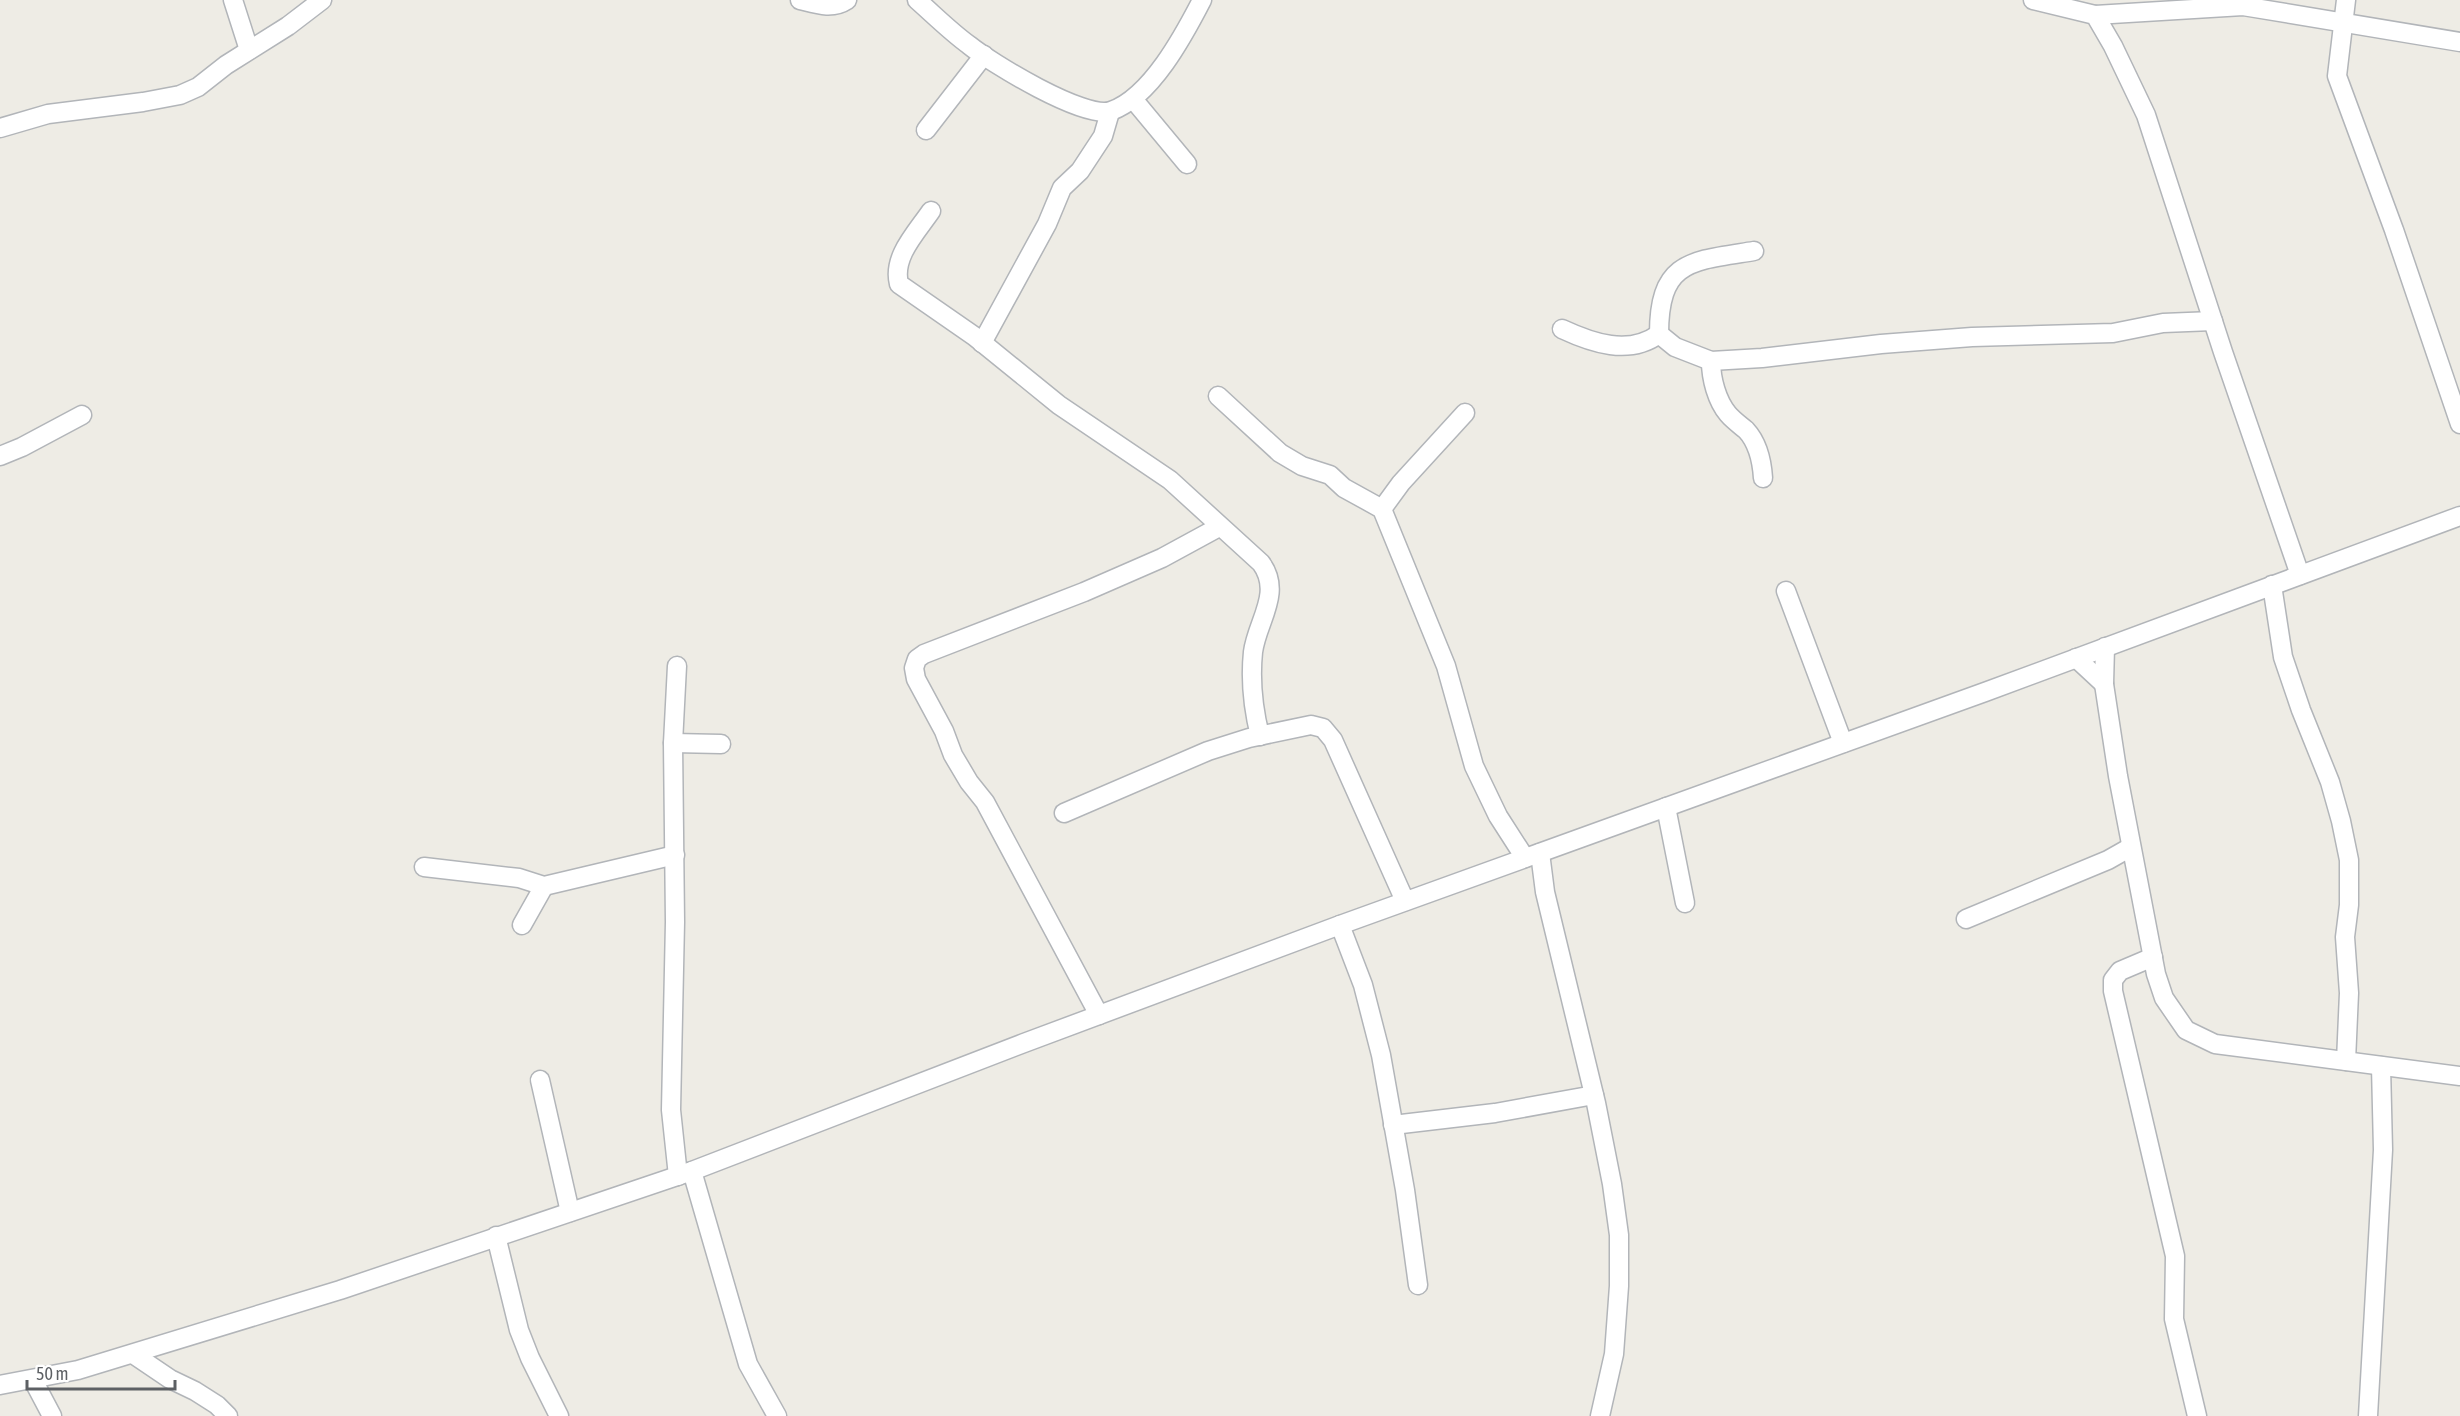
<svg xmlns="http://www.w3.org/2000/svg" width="2460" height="1416" viewBox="0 0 2460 1416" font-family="'Asap Condensed',sans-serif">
	<rect width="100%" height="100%" fill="#eeece5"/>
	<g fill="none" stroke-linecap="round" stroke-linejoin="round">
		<g stroke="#b2b5b9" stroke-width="21">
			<g id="street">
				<path d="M233,0L249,50"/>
				<path d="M800,0C816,4 832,10 847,0"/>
				<path d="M917,0C934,15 951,32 969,45C991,63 1085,120 1111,111C1151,97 1184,35 1202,0"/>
				<path d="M2033,0L2095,15L2113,46L2146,115L2223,352L2300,575"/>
				<path d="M2346,0L2337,76L2394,230L2460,424"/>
				<path d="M2095,15L2243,6L2460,42"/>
				<path d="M1133,99L1187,164"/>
				<path d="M0,128L48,114L143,102L180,95L198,87L226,65L288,26L322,0"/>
				<path d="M926,130L984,55"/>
				<path d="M931,211C916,233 892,257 899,284L974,336L1059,405L1170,480L1261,563C1283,593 1257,621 1253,652C1250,681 1253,708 1260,736"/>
				<path d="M1562,329C1592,343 1629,356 1659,334"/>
				<path d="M1659,334L1675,347L1711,361L1762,358L1881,344L1972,337L2113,333L2163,323L2213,321"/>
				<path d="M1659,334C1659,260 1691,261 1754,251"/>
				<path d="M982,343L1047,224L1062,188L1080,171L1103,136L1110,112"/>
				<path d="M1711,361C1711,379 1717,401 1728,414C1733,420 1740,425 1746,430C1758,443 1762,462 1763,478"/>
				<path d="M1218,396L1280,453L1302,466L1330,475L1344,488L1382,509L1446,666L1474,766L1498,816L1525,858"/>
				<path d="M0,456L22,447L82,415"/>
				<path d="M1382,509L1401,483L1465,413"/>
				<path d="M2272,585L2283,657L2301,710L2330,782L2341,821L2349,860V905L2345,937L2349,993L2346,1061"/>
				<path d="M1786,591L1843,743"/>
				<path d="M2105,647L2104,684L2118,776L2156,974L2164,998L2186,1030L2215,1044L2460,1076"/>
				<path d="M2076,658L2104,684"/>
				<path d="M677,666L673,743L675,922L671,1110L678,1176"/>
				<path d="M673,743L721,744"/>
				<path d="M1666,807L1685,903"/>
				<path d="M1064,813L1208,751L1249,738L1311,725L1323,728L1333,740L1405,901"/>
				<path d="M1540,853L1545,892L1596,1103L1612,1184L1619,1235V1286L1614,1354L1600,1416"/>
				<path d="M424,867L519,878L544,886L675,855"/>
				<path d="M1966,919L2108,860L2131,847"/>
				<path d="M522,925L544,886"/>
				<path d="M1340,925L1363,985L1381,1055L1405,1190L1418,1285"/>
				<path d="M2153,957L2120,971L2113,980V991L2175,1256L2174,1319L2197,1416"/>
				<path d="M1099,1015L985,802L969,782L953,755L944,731L916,679L914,668L917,659L924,654L1084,592L1162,558L1219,527"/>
				<path d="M540,1080L570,1212"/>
				<path d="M1393,1125L1495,1113L1594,1095"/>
				<path d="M692,1171L748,1364L777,1416"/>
				<path d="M496,1236L519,1330L530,1358L559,1416"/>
				<path d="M133,1354L170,1379L195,1391L217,1405L228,1416"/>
				<path d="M33,1380L52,1416"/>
				<path d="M0,1385L78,1370L340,1290L692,1171L1024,1043L1340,925L1985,692L2460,516"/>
				<path d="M2368,1416L2383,1150L2381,1066"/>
			</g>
		</g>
		<use href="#street" stroke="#fff" stroke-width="18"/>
	</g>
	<path d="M27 1380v9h148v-9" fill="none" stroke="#5d6064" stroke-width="3"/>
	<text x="36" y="1380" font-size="18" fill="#5d6064" stroke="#ffffff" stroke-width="4.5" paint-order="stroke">50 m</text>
</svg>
